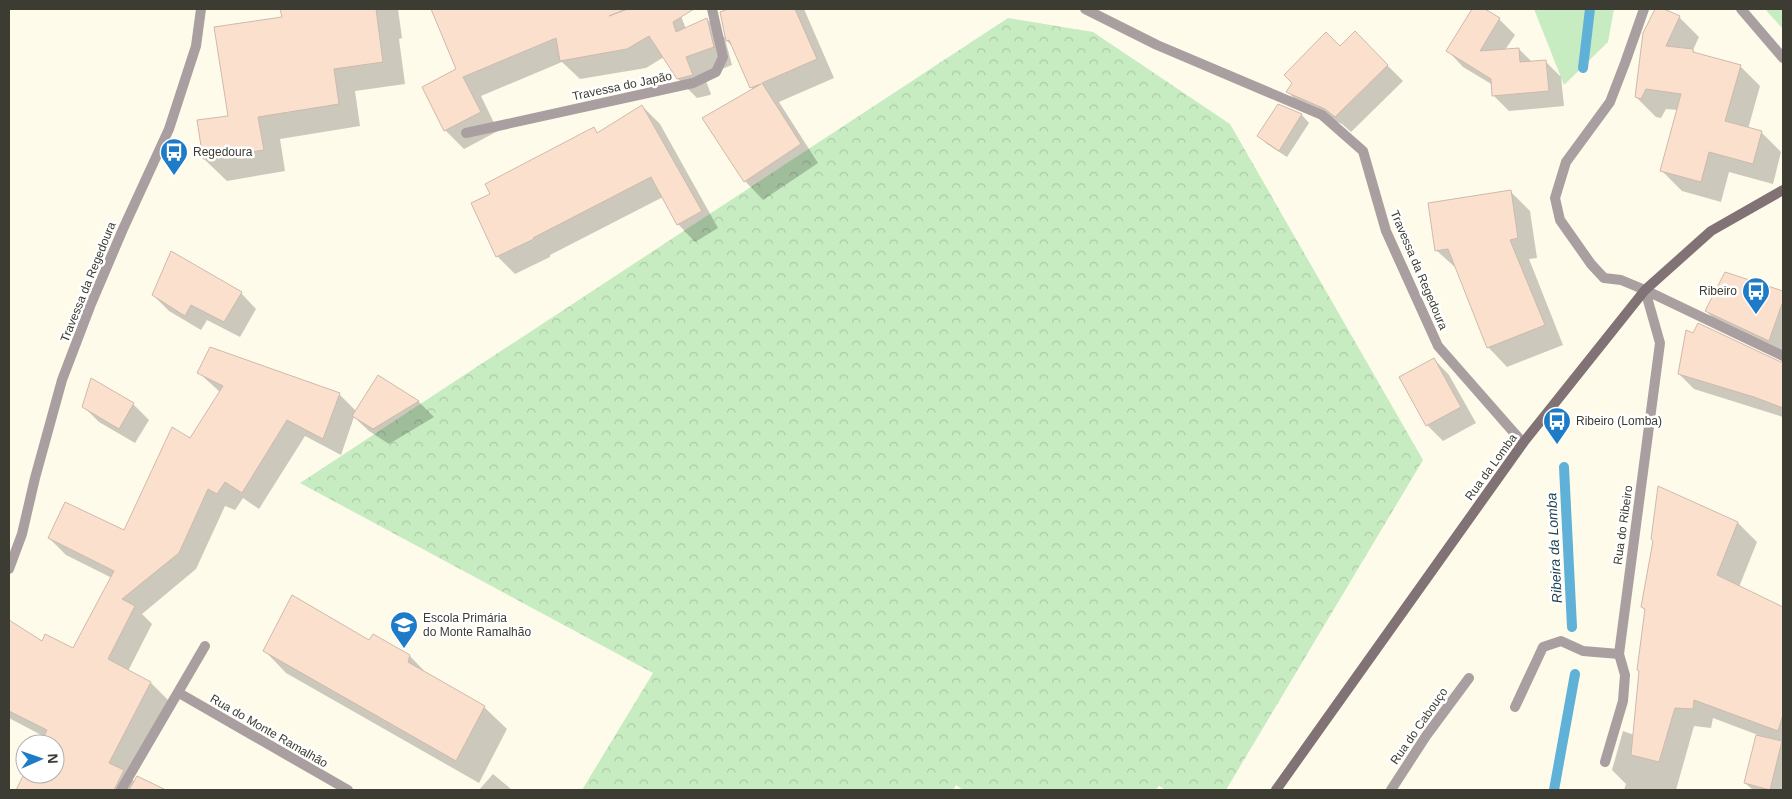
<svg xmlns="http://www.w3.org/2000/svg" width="1792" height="799" viewBox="0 0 1792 799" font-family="Helvetica,sans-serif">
	<defs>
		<pattern id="forest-crowns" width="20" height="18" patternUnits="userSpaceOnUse" patternTransform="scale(1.25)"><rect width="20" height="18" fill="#c7ecc2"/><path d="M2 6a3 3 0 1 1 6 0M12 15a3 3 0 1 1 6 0" fill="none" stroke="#accba7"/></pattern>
	</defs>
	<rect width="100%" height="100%" fill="#fffbea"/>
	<g fill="#c7ecc2">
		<path d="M1534,9H1614L1608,42L1564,85Z"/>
		<path d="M1765,9H1783V29Z"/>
	</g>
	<path fill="url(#forest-crowns)" d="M1008,18L1093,32L1230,124L1423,460L1226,790H1166L1159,786L1156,790H963L956,785L953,790H582L653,673L300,483Z"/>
	<g fill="#0003">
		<path d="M282,9H398L402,38L399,39L405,84L355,91L360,126L280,139L285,171L227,181L204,159L283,18Z"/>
		<path d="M432,9H604L606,11L608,18L632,9H674L681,16L686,29L707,19L727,40L721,13L731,9H804L834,78L779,102L818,163L763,200L745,181L753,90L733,47L725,39L732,65L704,76L711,94L710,95L697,98L678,79L664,57L646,68L580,79L562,62L481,96L498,131L464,149L445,130L458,69Z"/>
		<path d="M1474,9H1483L1499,19L1515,35L1505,50L1519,49L1532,62L1545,61L1561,77L1564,106L1509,111L1493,95V85L1463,67L1448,51Z"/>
		<path d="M1656,9H1662L1679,17L1699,37L1693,50L1696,54L1740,66L1760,86L1748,129L1761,132L1781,152L1773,184L1729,172L1721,202L1682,191L1662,171L1678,110L1666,109L1661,118L1656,117L1636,97L1645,33Z"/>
		<path d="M1355,33L1403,81L1351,132L1342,124L1303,108L1288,92L1294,83L1340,47Z"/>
		<path d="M642,106L660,124L718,228L695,242L678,224L663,197L550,255V257L515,274L497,256L473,204L492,194L594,129L599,134Z"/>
		<path d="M1279,106L1302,115L1309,123L1287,157L1267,144L1259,136Z"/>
		<path d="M1511,192L1530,211L1537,258L1529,259L1563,345L1507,367L1488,347L1457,269L1436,250Z"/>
		<path d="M1725,274L1783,292V355L1721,326L1706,311Z"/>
		<path d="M241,293L256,309L240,337L207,320L201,330L169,311L153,295Z"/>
		<path d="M1434,359L1449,375L1476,423L1443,441L1427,425Z"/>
		<path d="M1780,363H1783V417L1694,389L1679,374Z"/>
		<path d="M199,373L339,394L356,411L378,377L419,402L434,417L389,444L369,431L354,417L341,455L305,436L259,509L243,498L235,510L225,506L196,569L142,614L152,624L128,671L151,683L168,700L129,776L135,782L137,778L162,790H23L19,786L25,774H55V744H41L45,737L9,718V621L42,643L74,650L112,578L66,555L49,538L125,531L191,440L220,392Z"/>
		<path d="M133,404L149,420L135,443L99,422L83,406Z"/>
		<path d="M1738,523L1757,542L1739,587L1783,608V790H1753L1745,783L1758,735L1713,718L1711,728L1694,726L1676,790H1624L1626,784L1612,770L1623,731L1634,735L1646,611L1642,607Z"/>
		<path d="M370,641L410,656L428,675L484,707L507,729L479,783L286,673L264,650Z"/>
		<path d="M493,774L512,790H479Z"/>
		<path d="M1447,789L1448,790H1404Z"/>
	</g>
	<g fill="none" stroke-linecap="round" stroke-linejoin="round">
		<g stroke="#5fb1d8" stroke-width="10">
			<path d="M1583,68L1590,9"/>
			<path d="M1564,467L1572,627"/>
			<path d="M1554,790L1575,674"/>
		</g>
	</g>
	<g fill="#fce0ce" stroke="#cdbaad">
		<path d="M280,9H376L383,62L334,69L339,104L258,117L264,150L203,159L197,120L228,116L214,27L282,17Z"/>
		<path d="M431,9H626L609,16L628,9H694L673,22L676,32L707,18L714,47L686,57L693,75L677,79L649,36L627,49L560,61L556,38L463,77L481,112L444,131L422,87L456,69Z"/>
		<path d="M728,9H795L817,59L762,83L801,144L744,182L702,118L761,84L750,88L729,40L726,41L720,12Z"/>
		<path d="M1472,9H1485L1500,18L1480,51L1519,48L1520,62L1546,60L1549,91L1492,96L1491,79L1446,51Z"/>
		<path d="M1655,9H1664L1680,16L1666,46L1693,49V52L1741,65L1725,121L1762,131L1753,164L1709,152L1701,182L1660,171L1681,94L1646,89L1641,99L1635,97L1643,33Z"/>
		<path d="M1355,31L1388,65L1335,117L1325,109L1286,92L1292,83L1284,75L1326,32L1340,46Z"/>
		<path d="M1278,104L1302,114L1279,151L1257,136Z"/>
		<path d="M642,105L702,211L677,225L651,177L533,238L534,239L496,257L471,203L490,194L485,184L594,127L597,133Z"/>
		<path d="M1511,190L1518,238L1510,240L1545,325L1487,348L1448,249L1435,251L1428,203Z"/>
		<path d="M171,251L242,292L224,322L191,305L185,316L152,295Z"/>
		<path d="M1725,272L1783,291V301L1769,341L1705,311Z"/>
		<path d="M1698,323L1783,363V408L1754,397L1678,374L1686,330L1693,333Z"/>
		<path d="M210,347L340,393L323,439L287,420L242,493L225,482L217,494L208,489L179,553L122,599L135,606L108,659L151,682L109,763L124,770L114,790H16L25,772V774H55V744H40L47,730L9,711V620L42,641L45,634L73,648L114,571L48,538L65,502L124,530L172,427L190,438L223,386L197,373Z"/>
		<path d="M1434,358L1461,407L1426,426L1399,377Z"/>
		<path d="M378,375L419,401L373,429L352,416Z"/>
		<path d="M91,378L134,403L119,429L82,407Z"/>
		<path d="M1658,486L1738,522L1717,575L1783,607V715L1778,731L1694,700L1693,709L1675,708L1659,762L1631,755L1639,671L1637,670L1645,609L1641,607L1653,541L1651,539Z"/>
		<path d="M292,595L369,640L373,634L410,655L408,662L485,706L456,761L263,651Z"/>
		<path d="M1756,735L1782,741L1770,790L1744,783Z"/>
		<path d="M137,776L166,790H129Z"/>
	</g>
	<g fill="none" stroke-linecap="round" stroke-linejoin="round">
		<path stroke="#a99ea0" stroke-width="10" d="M121,790L205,646"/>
		<g stroke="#a99ea0" stroke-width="10">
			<path d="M1085,9L1157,45L1322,115L1363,151L1386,231L1438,346L1523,443"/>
			<path d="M1644,9L1625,63L1610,102L1566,162L1555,198L1560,220L1591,264L1604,278L1621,280L1645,290L1783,356"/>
			<path d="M1741,9L1783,58"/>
			<path d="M466,133L693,83L716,72L723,57L712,9"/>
			<path d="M9,569L22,534L35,478L62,380L91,304L123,229L169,129L196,46L201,9"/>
			<path d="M179,693L348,790"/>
			<path d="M1515,707L1543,647L1561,641L1583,651L1619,654"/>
			<path d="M1605,762L1623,701L1625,675L1619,654L1660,343L1645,290"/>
			<path d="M1391,790L1426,736L1469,678"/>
		</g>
		<path stroke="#817275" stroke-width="10" d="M1276,790L1523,443L1645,290L1711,231L1783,190"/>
	</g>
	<defs>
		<g id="bus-pin" transform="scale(1.4375)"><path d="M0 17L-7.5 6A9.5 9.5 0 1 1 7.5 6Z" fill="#1d7bc7" stroke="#fff"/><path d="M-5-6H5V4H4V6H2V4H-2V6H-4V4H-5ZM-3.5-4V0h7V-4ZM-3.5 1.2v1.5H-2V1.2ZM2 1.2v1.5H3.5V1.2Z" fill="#fff"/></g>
		<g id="school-pin" transform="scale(1.4375)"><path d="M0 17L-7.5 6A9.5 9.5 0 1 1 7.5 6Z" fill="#1d7bc7" stroke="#fff"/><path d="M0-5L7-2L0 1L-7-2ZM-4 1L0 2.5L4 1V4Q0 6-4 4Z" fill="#fff"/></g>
	</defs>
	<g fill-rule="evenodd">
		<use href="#bus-pin" x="174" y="152"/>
		<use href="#bus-pin" x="1756" y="291"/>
		<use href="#bus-pin" x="1557" y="421"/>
		<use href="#school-pin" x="404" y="625"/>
	</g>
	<g text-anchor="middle" stroke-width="5" stroke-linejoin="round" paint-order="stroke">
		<g font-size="12" fill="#3d3c33" stroke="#fff">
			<text transform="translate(622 86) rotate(-12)" y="4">Travessa do Japão</text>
			<text transform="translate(1419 270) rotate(67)" y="4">Travessa da Regedoura</text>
			<text transform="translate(88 282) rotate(-68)" y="4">Travessa da Regedoura</text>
			<text transform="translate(1491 467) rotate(-54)" y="4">Rua da Lomba</text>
			<text transform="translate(1623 525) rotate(-82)" y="4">Rua do Ribeiro</text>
			<text transform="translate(1419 726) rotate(-55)" y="4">Rua do Cabouço</text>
			<text transform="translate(269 731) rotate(30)" y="4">Rua do Monte Ramalhão</text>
		</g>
		<g font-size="12" fill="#3d3c33" stroke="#fff" text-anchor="start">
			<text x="193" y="156">Regedoura</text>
			<text x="1737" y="295" text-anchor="end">Ribeiro</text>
			<text x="1576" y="425">Ribeiro (Lomba)</text>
			<text x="423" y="622">Escola Primária<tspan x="423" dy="14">do Monte Ramalhão</tspan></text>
		</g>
		<g font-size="14" font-style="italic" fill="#204455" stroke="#fff">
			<text transform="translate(1554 548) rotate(-93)" y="5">Ribeira da Lomba</text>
		</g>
	</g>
	<rect width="1792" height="799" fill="none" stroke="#3d3c33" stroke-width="20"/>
	<g transform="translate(40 759) rotate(88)"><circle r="24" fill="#ffffff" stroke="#b1b1ad"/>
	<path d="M0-4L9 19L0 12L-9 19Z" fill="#1d7bc7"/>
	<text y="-8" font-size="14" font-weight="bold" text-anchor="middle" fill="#3d3c33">N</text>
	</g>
</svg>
